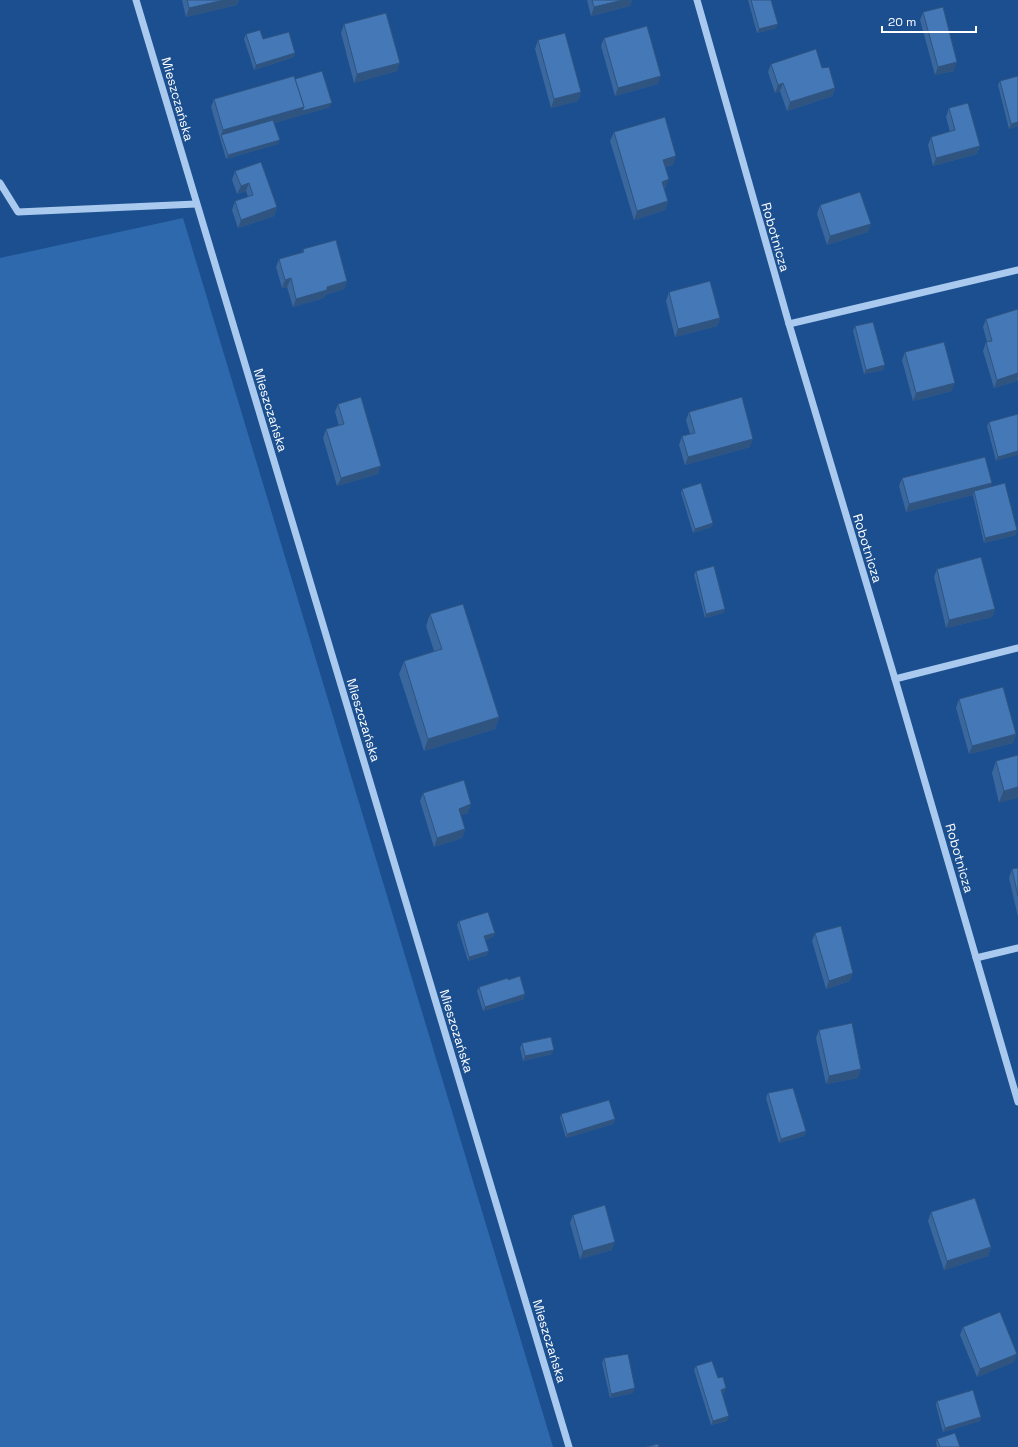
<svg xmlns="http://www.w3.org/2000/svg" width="1018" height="1447" viewBox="0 0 1018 1447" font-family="'Space Grotesk',sans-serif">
	<rect width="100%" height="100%" fill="#1b4f8f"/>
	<path fill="#2e69ad" d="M183,218L553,1447H0V258Z"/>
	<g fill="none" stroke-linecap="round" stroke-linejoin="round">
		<g stroke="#a9c9ee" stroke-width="7">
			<path d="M136,0L569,1447"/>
			<path d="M697,0L789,324L895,679L1018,1102"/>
			<path d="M0,183L18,212L196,204"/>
			<path d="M789,324L1018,270"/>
			<path d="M895,679L1018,648"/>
			<path d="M976,958L1018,948"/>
		</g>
	</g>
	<g fill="#3a679d">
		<path d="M182,0H239L237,5L186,17Z"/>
		<path d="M587,0H632L630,6L591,16Z"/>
		<path d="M748,0H771L776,28L757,33Z"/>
		<path d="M923,12L954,71L935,75L920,20Z"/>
		<path d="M344,24L397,71L354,83L341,33Z"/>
		<path d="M246,34L263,39L295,53L294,57L254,70L244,39Z"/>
		<path d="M604,38L658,84L615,96L601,46Z"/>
		<path d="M538,40L581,92L578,101L551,108L535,49Z"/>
		<path d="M771,64L822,68L835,88L832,96L787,111L780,91L775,93L768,72Z"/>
		<path d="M1000,81L1018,126L1009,129L998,85Z"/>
		<path d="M214,99L330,107L274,123L278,144L226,159L211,107Z"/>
		<path d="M949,108L980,146L977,154L933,166L928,145L931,137L950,132L946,117Z"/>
		<path d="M614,132L673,165L665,167L666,187L664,188L668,201L665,210L634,220L610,141Z"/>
		<path d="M235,171L277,207L274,216L238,228L232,210L235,201L248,197L246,191L237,194L232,180Z"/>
		<path d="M820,205L868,232L827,245L817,214Z"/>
		<path d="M303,249L347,281L344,289L325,295L324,298L293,307L287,287L282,288L276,267L279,259L302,253Z"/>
		<path d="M669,292L720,318L717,326L675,337L666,301Z"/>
		<path d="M1018,309V380L1017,381L994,388L983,351L986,342H987L983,327L986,319Z"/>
		<path d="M855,326L885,365L883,370L864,374L853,331Z"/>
		<path d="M905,352L952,391L913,401L902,360Z"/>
		<path d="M338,404L378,474L337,486L323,438L326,429L339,426L335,412Z"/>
		<path d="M689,412L750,447L685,465L679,445L682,436L690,434L686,420Z"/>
		<path d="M1018,415L996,461L987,426L989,422Z"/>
		<path d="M902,478L990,487L1016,535L984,543L973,495L906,512L899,486Z"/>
		<path d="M682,489L713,523L711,527L693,533L681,493Z"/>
		<path d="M937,569L995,609L992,617L946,628L934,577Z"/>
		<path d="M696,571L725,609L723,613L705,618L694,575Z"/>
		<path d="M430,614L499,717L495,729L424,751L399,674L404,661L434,651L426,626Z"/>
		<path d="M959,699L1016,734L1013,743L969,754L956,708Z"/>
		<path d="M1018,756L999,803L992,773L996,761Z"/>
		<path d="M423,793L468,813L461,815L465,829L462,838L434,847L420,801Z"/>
		<path d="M1018,868V917L1009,878L1012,869Z"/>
		<path d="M459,921L495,933L493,937L485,940L487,955L468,961L457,925Z"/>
		<path d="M815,933L850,981L826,989L812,941Z"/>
		<path d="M508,980L524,999L483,1011L477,991L479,987Z"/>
		<path d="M819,1030L858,1078L826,1084L816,1038Z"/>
		<path d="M522,1043L552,1054L523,1061L520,1048Z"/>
		<path d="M768,1093L806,1131L804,1136L779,1143L766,1098Z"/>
		<path d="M561,1114L615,1119L613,1124L566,1138L560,1118Z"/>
		<path d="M931,1212L991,1247L988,1256L944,1270L928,1221Z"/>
		<path d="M573,1215L612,1250L580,1259L570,1223Z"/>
		<path d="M963,1327L1014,1362L977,1377L960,1335Z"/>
		<path d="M604,1358L633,1393L610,1398L602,1363Z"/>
		<path d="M696,1366L718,1378L725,1392L722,1393L727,1421L711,1425L694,1370Z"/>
		<path d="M937,1401L981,1417L980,1421L943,1432L936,1405Z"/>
		<path d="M937,1439L960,1447H937L936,1443Z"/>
	</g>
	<g fill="#305480">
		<path d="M224,0H239L237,5L186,17L189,8Z"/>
		<path d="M623,0H632L630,6L591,16L594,7Z"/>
		<path d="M778,24L776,28L757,33L759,29Z"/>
		<path d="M295,53L294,57L254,70L256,65Z"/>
		<path d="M957,62L954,71L935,75L938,67Z"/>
		<path d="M400,63L397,71L354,83L357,74Z"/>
		<path d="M661,76L658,84L615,96L618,88Z"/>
		<path d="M783,83L780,91L775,93L778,85Z"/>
		<path d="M835,88L832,96L787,111L790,102Z"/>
		<path d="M581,92L578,101L551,108L554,99Z"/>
		<path d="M332,103L330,107L222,138L221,135L223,130L304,107Z"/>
		<path d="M1018,122V126L1009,129L1011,124Z"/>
		<path d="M280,140L278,144L226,159L228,155Z"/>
		<path d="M980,146L977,154L933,166L936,158Z"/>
		<path d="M676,156L673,165L660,168L663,160Z"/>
		<path d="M669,179L666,187L659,190L662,182Z"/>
		<path d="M249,183L246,191L237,194L241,186Z"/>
		<path d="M668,201L665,210L634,220L637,211Z"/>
		<path d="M277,207L274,216L238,228L241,220Z"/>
		<path d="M871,224L868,232L827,245L830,236Z"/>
		<path d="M291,278L287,287L282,288L285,280Z"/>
		<path d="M347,281L344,289L325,295L324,298L293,307L296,299L327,287Z"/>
		<path d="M720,318L717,326L675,337L678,329Z"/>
		<path d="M885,365L883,370L864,374L866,370Z"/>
		<path d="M1018,373L1017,381L994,388L997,380Z"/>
		<path d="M955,383L952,391L913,401L916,393Z"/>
		<path d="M753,439L750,447L685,465L688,457Z"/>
		<path d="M1018,451V455L996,461L998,457Z"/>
		<path d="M381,466L378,474L337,486L341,478Z"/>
		<path d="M992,483L989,491H974L973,495L906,512L909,504Z"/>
		<path d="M713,523L711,527L693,533L695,529Z"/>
		<path d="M1017,530L1016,535L984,543L985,538Z"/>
		<path d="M725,609L723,613L705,618L706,614Z"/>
		<path d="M995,609L992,617L946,628L949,620Z"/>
		<path d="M499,717L495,729L424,751L428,739Z"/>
		<path d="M1016,734L1013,743L969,754L972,746Z"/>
		<path d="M1018,787V798L999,803L1004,791Z"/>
		<path d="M471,804L468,813L456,817L459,809Z"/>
		<path d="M465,829L462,838L434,847L437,838Z"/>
		<path d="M495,933L493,937L483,941L484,936Z"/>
		<path d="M489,951L487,955L468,961L469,957Z"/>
		<path d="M853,973L850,981L826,989L829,981Z"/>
		<path d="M525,994L524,999L483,1011L485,1007Z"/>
		<path d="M554,1050L552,1054L523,1061L525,1056Z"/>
		<path d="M861,1069L858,1078L826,1084L829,1076Z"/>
		<path d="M615,1119L613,1124L566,1138L567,1134Z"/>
		<path d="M806,1131L804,1136L779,1143L781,1139Z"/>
		<path d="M615,1242L612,1250L580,1259L583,1251Z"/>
		<path d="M991,1247L988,1256L944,1270L947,1261Z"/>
		<path d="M1017,1354L1014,1362L977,1377L980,1369Z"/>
		<path d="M635,1388L633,1393L610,1398L611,1394Z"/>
		<path d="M726,1388L725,1392L720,1394L721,1390Z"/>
		<path d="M729,1416L727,1421L711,1425L713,1421Z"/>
		<path d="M981,1417L980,1421L943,1432L945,1428Z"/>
	</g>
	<g fill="#4478b7" stroke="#305480">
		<path d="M187,0H224L189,8Z"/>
		<path d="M592,0H623L594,7Z"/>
		<path d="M751,0H771L778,24L759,29Z"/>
		<path d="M943,7L957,62L938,67L923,12Z"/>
		<path d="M386,13L400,63L357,74L344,24Z"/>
		<path d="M647,26L661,76L618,88L604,38Z"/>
		<path d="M260,30L263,39L289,32L295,53L256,65L246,34Z"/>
		<path d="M565,33L581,92L554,99L538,40Z"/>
		<path d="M816,49L822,68L829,67L835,88L790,102L783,83L778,85L771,64Z"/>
		<path d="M322,71L332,103L302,111L304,107L295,79Z"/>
		<path d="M294,76L304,107L223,130L214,99Z"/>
		<path d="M1018,76V122L1011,124L1000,81Z"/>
		<path d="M968,103L980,146L936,158L931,137L955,130L949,108Z"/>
		<path d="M665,117L676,156L663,160L669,179L662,182L668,201L637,211L614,132Z"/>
		<path d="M273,120L280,140L228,155L221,135Z"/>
		<path d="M261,162L277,207L241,220L235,201L253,195L249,183L241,186L235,171Z"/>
		<path d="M860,192L871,224L830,236L820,205Z"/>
		<path d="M336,240L347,281L327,287V290L296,299L291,278L285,280L279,259L304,252L303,249Z"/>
		<path d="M710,281L720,318L678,329L669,292Z"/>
		<path d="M1018,309V373L997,380L986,342L992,341L986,319Z"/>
		<path d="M873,322L885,365L866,370L855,326Z"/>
		<path d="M944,342L955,383L916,393L905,352Z"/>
		<path d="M361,397L381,466L341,478L326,429L344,424L338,404Z"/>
		<path d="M742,397L753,439L688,457L682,436L695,433L689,412Z"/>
		<path d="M1018,414V451L998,457L989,422Z"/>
		<path d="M985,457L992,483L909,504L902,478Z"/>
		<path d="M701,483L713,523L695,529L682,489Z"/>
		<path d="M1005,483L1017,530L985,538L974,491Z"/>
		<path d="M981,557L995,609L949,620L937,569Z"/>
		<path d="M714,566L725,609L706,614L696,571Z"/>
		<path d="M463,604L499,717L428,739L404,661L442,649L430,614Z"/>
		<path d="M1003,687L1016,734L972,746L959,699Z"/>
		<path d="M1018,755V787L1004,791L996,761Z"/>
		<path d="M464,780L471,804L459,809L465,829L437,838L423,793Z"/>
		<path d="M1018,868V896L1012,869Z"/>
		<path d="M488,912L495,933L484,936L489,951L469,957L459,921Z"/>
		<path d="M841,926L853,973L829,981L815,933Z"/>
		<path d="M520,976L525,994L485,1007L479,987L508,978V980Z"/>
		<path d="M852,1023L861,1069L829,1076L819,1030Z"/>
		<path d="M551,1037L554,1050L525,1056L522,1043Z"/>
		<path d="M793,1088L806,1131L781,1139L768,1093Z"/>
		<path d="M609,1100L615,1119L567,1134L561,1114Z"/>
		<path d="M975,1198L991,1247L947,1261L931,1212Z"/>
		<path d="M605,1205L615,1242L583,1251L573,1215Z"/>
		<path d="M1000,1312L1017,1354L980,1369L963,1327Z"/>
		<path d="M628,1354L635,1388L611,1394L604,1358Z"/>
		<path d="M712,1361L718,1378L723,1377L726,1388L721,1390L729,1416L713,1421L696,1366Z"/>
		<path d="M973,1390L981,1417L945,1428L937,1401Z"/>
		<path d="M955,1433L960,1447H940L937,1439Z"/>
		<path d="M658,1444L659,1447H646Z"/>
	</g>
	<g text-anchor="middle" stroke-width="4" stroke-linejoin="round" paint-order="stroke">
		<g font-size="13" fill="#fff" stroke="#1b4f8f">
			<text transform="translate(178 99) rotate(74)" y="5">Mieszczańska</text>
			<text transform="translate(776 237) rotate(74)" y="5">Robotnicza</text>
			<text transform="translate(271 410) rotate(73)" y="5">Mieszczańska</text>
			<text transform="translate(868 548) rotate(73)" y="5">Robotnicza</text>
			<text transform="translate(364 720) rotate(73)" y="5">Mieszczańska</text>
			<text transform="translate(960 858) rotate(74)" y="5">Robotnicza</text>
			<text transform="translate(457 1031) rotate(73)" y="5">Mieszczańska</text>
			<text transform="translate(550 1341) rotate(73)" y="5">Mieszczańska</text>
		</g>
	</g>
	<path d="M882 26v6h94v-6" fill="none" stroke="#ffffff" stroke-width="2"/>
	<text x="888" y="26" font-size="12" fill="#ffffff" stroke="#1b4f8f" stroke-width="3" paint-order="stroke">20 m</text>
</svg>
